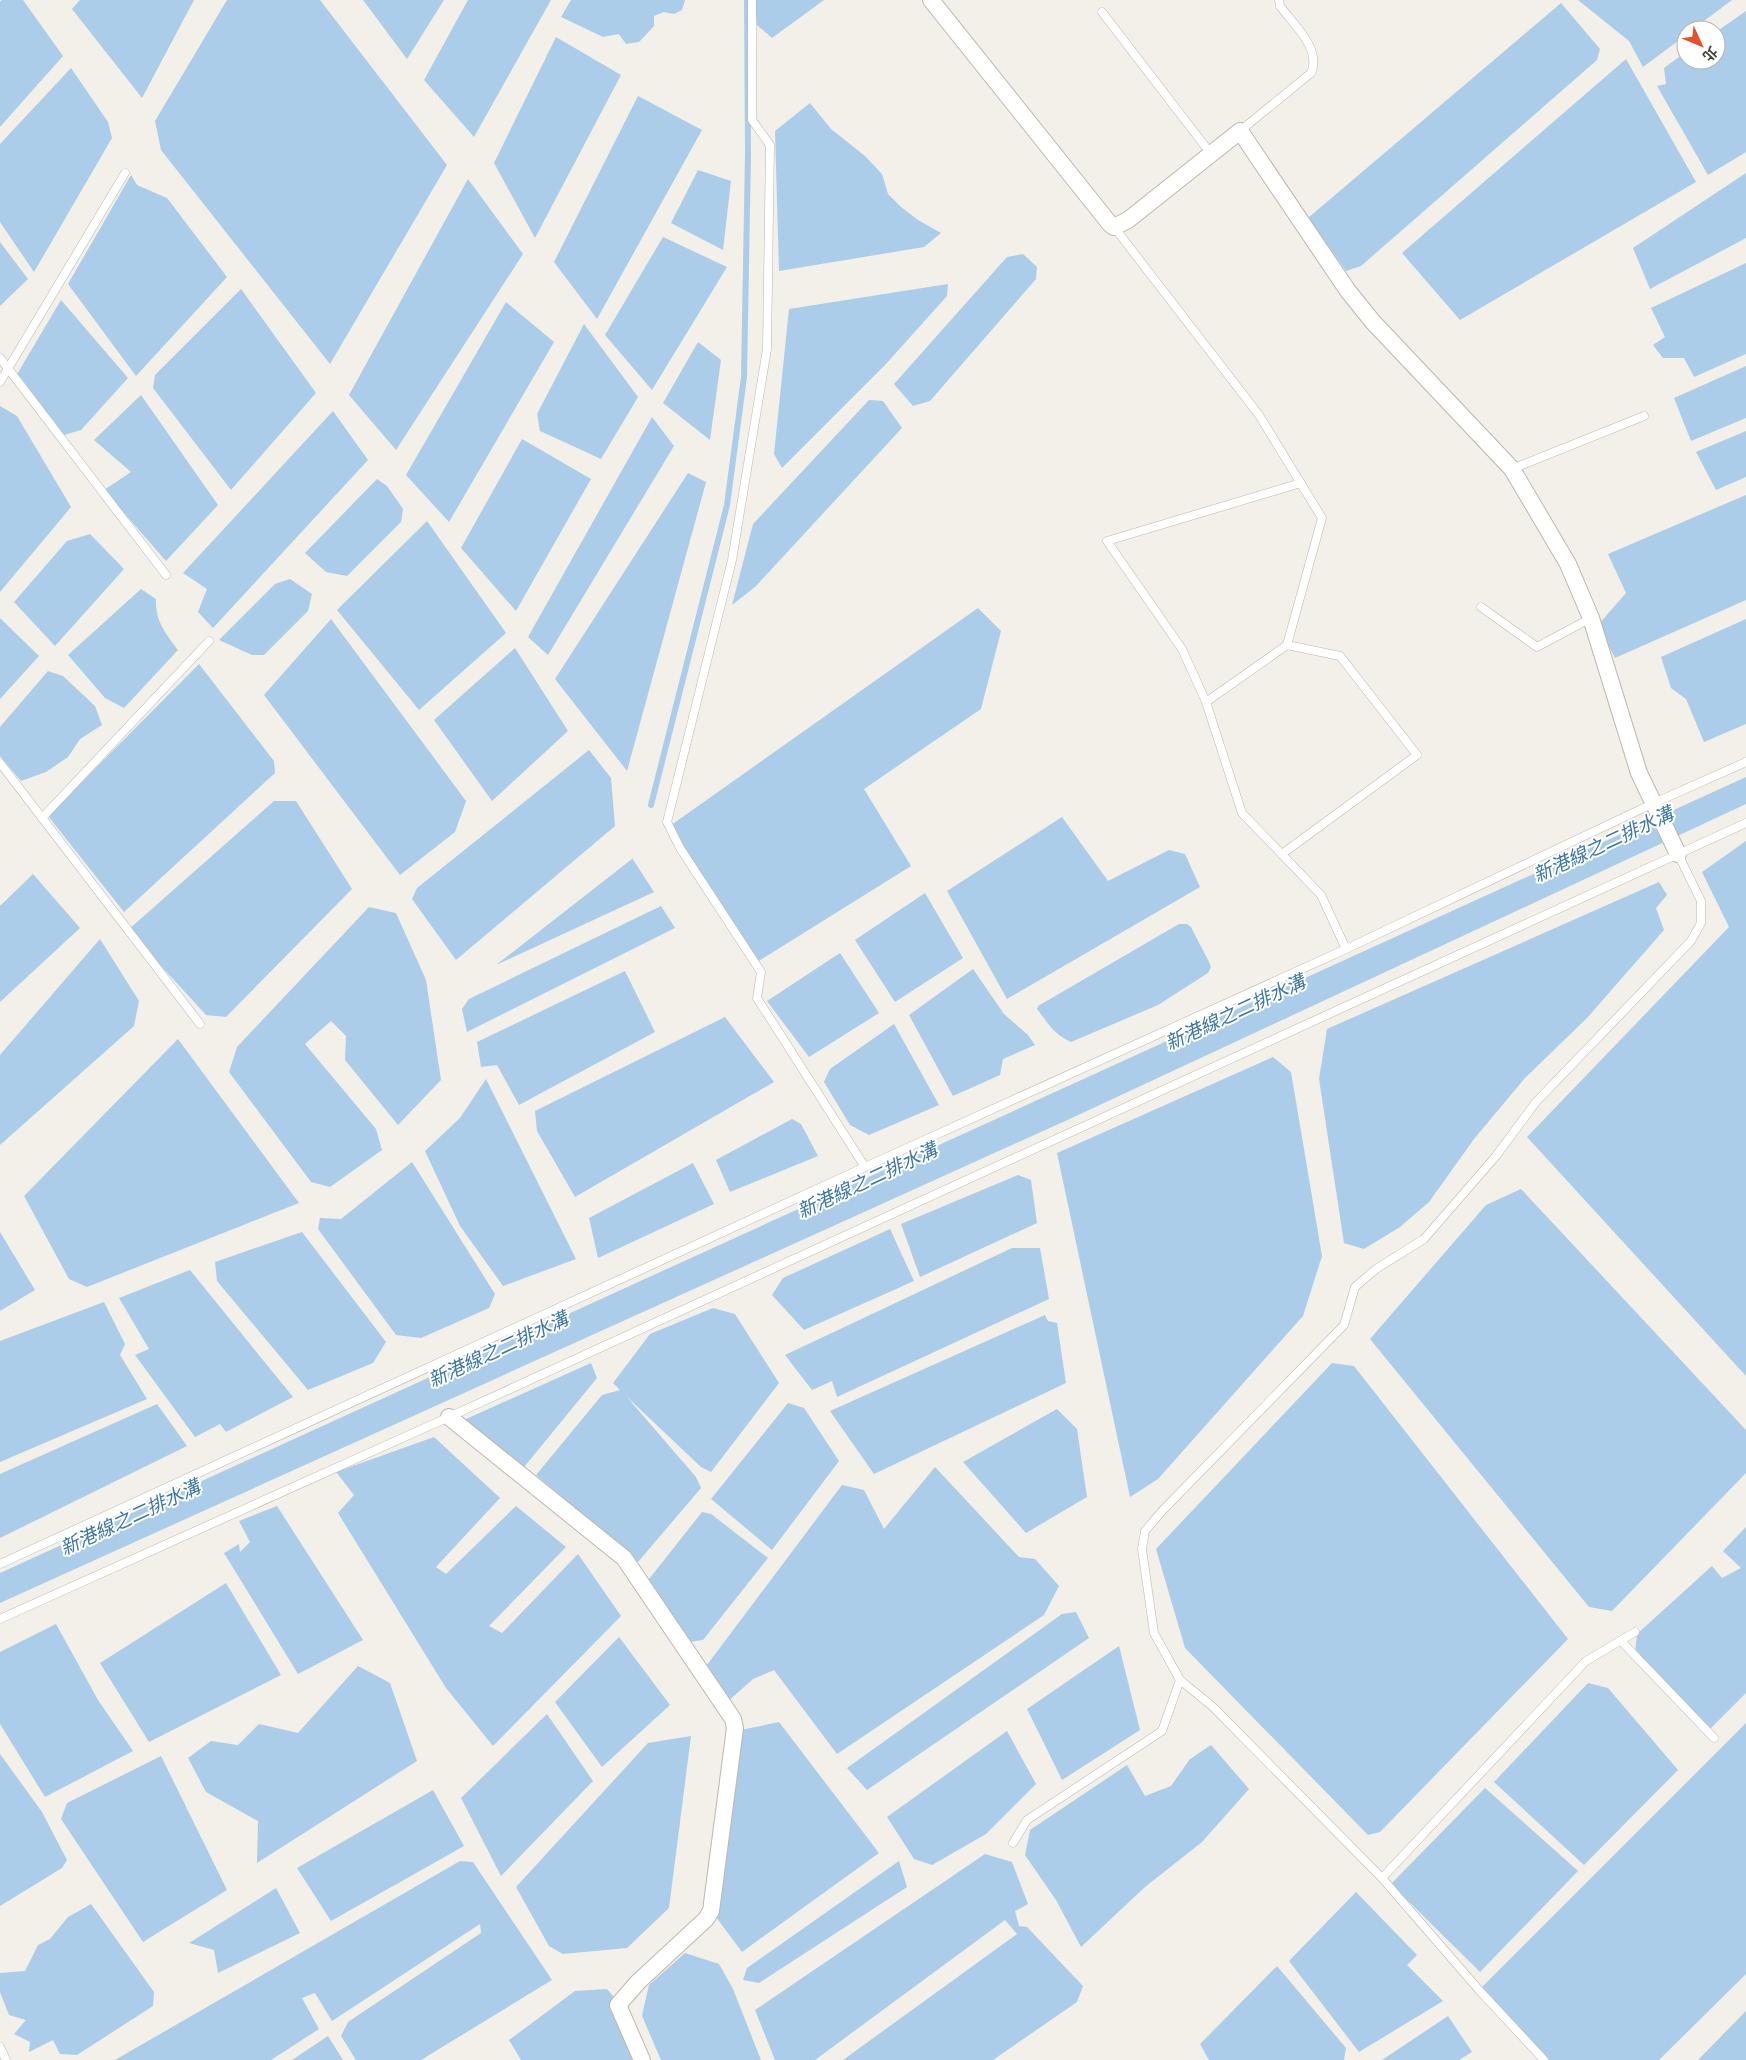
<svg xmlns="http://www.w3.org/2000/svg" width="1746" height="2060" viewBox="0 0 1746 2060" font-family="Raleway,'Noto Sans TC',sans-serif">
	<rect width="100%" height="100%" fill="#f2f0e8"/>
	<g fill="#abcde9">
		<path d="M2,0H23L63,56L0,127V2Z"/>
		<path d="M80,0H194L142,98L72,9Z"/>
		<path d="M227,0H320L447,165L330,364L161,150L155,121Z"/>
		<path d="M363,0H444L407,59Z"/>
		<path d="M468,0H551L474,137L424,80Z"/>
		<path d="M571,0H685L682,10L674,14L664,12L654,16V26L639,42L626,44L619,34L603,37L561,17Z"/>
		<path d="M755,0H824L772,38L757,25Z"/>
		<path d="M1578,0H1732L1692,30H1686V35L1643,67L1629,41Z"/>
		<path d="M1561,3L1600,49L1597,60L1361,266L1346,271L1308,218Z"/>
		<path d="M1746,11V152L1708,175L1657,86L1666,84L1664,68L1686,52V60H1716V32Z"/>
		<path d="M556,37L621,75L535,238L494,163Z"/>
		<path d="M1626,59L1696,182L1460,320L1402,253Z"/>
		<path d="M71,68L108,122L112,138L34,272L0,222V144Z"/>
		<path d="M638,96L702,130L597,319L554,262Z"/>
		<path d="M810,103L831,129L865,156L882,174L888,194L901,207L918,220L941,233L924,247L779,271L775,131Z"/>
		<path d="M698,170L731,181L723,250L671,223Z"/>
		<path d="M1746,173V238L1650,289L1633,248Z"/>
		<path d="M131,175L137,185L167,198L227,277L136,376L68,284Z"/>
		<path d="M468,179L523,254L396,450L349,395Z"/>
		<path d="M663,237L727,267L652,390L605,335Z"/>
		<path d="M0,242L28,279L0,306Z"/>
		<path d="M1023,254L1037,267L1036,279L930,401L913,406L894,384L1007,257Z"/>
		<path d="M1746,263V354L1694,377L1684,358H1663L1653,345L1665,337L1651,308Z"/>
		<path d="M948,284L947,296L885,365L782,468L774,454L789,309Z"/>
		<path d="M241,289L316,393L231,490L153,388L155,375Z"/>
		<path d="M61,300L128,378L81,430L64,435L16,376Z"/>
		<path d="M506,302L554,342L449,522L406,475Z"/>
		<path d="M584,324L638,397L601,459L540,431L537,414Z"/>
		<path d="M698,342L721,360L710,440L663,403Z"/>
		<path d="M1746,366V418L1691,441L1674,398Z"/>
		<path d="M141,395L218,505L166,561L104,490L131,472L94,440Z"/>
		<path d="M869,400L883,401L902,428L755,587L732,605L753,524Z"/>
		<path d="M0,406L17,416L71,507L0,592Z"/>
		<path d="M333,411L368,460L213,628L198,612L207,589L183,573Z"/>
		<path d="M652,417L674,446L548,655L528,637Z"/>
		<path d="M1746,431V477L1716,490L1696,452Z"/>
		<path d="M522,439L591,479L516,611L461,548Z"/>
		<path d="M688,473L706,482L627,771L555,679Z"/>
		<path d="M377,479L387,486L403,509L401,522L347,576L326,572L305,553Z"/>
		<path d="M1746,495V600L1615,658L1598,625L1626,593L1608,554Z"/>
		<path d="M427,521L506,633L419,710L337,610Z"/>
		<path d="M90,534L124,569L55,646L14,602L67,541Z"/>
		<path d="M290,579L312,594L308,611L264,655H252L219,640L275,584Z"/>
		<path d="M141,589L156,599C155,620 165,633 178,650L124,708L105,698L68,655Z"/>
		<path d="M978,608L1001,631L981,709L864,789L911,866L757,962L667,828Z"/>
		<path d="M0,618L39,656L0,699Z"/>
		<path d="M331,619L466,801L455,832L400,875L264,695Z"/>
		<path d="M1746,619V724L1704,742L1686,699L1671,688L1661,657Z"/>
		<path d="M515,648L568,731L492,801L434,720Z"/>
		<path d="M199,664L274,761L275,773L124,912L48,816Z"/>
		<path d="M48,671L63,676L95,706L102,725L80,739L68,757L46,772L21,781L0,756V727Z"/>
		<path d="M589,750L611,778L615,826L456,960L412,899L417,888Z"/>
		<path d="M1746,777V804L1074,1117L0,1603V1573Z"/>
		<path d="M274,801H296L352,889L226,1017L206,1015L128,930Z"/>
		<path d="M1062,817L1108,881L1169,850L1185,854L1200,887L1007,999L947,891Z"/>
		<path d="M1746,841V1376L1527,1137L1729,927L1702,872Z"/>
		<path d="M632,858L654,892L496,965L632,859Z"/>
		<path d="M33,874L80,928L0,1002V906Z"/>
		<path d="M1659,882L1667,895L1656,908L1664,930L1587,1018L1525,1078L1474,1139L1429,1202L1400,1227L1364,1249L1344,1243L1319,1079L1327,1029Z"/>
		<path d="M925,893L963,958L895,1002L855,940Z"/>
		<path d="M661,906L675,928L467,1032L462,1009L469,999Z"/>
		<path d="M369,907L396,913L426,980L441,1080L398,1125L345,1060L346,1036L331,1021L305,1044L376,1129L382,1150L330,1187L311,1182L229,1072L237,1047Z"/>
		<path d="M1179,924H1187L1191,927L1209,962L1211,967L1208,973L1158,1005L1071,1042C1051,1032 1050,1025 1037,1009L1038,1006Z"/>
		<path d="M100,939L139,1001L134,1026L0,1145V1055Z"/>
		<path d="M840,953L879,1013L809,1057L767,1001Z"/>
		<path d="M973,969L1004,1014L1028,1035L1035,1045L1003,1059L1000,1075L953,1096L909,1015Z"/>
		<path d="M625,971L655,1032L519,1105L497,1065L481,1067L477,1042Z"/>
		<path d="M725,1017L774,1082L575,1197L537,1131L535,1111Z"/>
		<path d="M894,1024L939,1105L869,1135L850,1125L824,1082L830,1069Z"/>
		<path d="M178,1039L299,1203L87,1287L69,1279L24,1196Z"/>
		<path d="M1273,1057L1291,1072L1322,1256L1303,1316L1158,1479L1130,1497L1057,1153Z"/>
		<path d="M486,1079L576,1259L503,1286L460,1226L425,1151L460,1118Z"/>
		<path d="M792,1119L801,1124L818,1156L730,1192L716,1160Z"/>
		<path d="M412,1162L495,1294L489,1308L421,1338L396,1335L318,1229L320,1218L341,1219Z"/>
		<path d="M693,1163L714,1204L598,1258L589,1218Z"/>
		<path d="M1018,1175L1031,1180L1037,1223L920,1277L901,1224Z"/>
		<path d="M1521,1189L1746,1430V1473L1612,1611L1589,1607L1370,1339L1486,1205Z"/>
		<path d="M890,1229L914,1281L804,1330L772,1295L783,1278Z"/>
		<path d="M0,1232L35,1290L0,1311Z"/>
		<path d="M302,1232L386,1342L373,1363L308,1390L217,1281L215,1262Z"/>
		<path d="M1012,1248H1040L1049,1299L837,1397L832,1381L812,1390L785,1355Z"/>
		<path d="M190,1270L293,1397L226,1432L220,1424L195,1437L135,1355L149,1349L119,1298Z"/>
		<path d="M104,1302L125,1344L120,1355L147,1399L0,1462V1341Z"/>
		<path d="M713,1308L735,1314L779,1383L711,1472L701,1467L626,1396L696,1477L701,1488L638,1562L536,1475L602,1395L620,1390L613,1383L650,1334Z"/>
		<path d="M1045,1315L1048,1321L1057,1323L1066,1383L874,1474L830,1411Z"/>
		<path d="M591,1363L597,1378L520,1472L467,1431L466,1419Z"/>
		<path d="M1332,1363L1354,1366L1568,1639L1380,1832L1368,1835L1185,1648L1156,1549Z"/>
		<path d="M788,1403L804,1408L839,1461L772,1550L711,1499Z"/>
		<path d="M157,1404L187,1446L0,1538V1474Z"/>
		<path d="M1057,1409L1077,1429L1087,1497L1026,1533L963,1462Z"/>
		<path d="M434,1437L500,1498L436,1567L446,1574L516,1506L566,1547L489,1626L502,1633L578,1554L621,1616L493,1746L446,1688L338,1513L354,1495L336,1472Z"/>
		<path d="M935,1467L1019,1557L1035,1559L1059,1586L1044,1615L837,1754L774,1670L753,1679L726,1703L701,1673L842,1485L864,1490L884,1529Z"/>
		<path d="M277,1506L363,1640L298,1674L224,1553L239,1544L240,1552L250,1542L239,1521Z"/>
		<path d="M702,1512L711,1514L768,1558L703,1640L682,1643L646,1583Z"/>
		<path d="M1746,1527V1693L1710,1729L1635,1653L1637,1634L1712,1566L1722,1578L1741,1568L1723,1551Z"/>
		<path d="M226,1583L281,1675L149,1742L100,1663Z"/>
		<path d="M1076,1612L1089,1638L867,1790L847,1768L1062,1614Z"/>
		<path d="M56,1624L98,1700L133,1751L45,1797L0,1724V1652Z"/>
		<path d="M619,1637L670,1705L602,1767L555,1702Z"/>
		<path d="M1119,1646L1140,1730L1062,1780L1027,1709Z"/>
		<path d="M358,1666L390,1683L417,1761L257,1863L258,1821L206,1792L188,1758L211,1741L238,1745L259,1724L298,1733Z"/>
		<path d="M1588,1683L1608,1688L1678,1770L1584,1865L1494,1782Z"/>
		<path d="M547,1714L593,1781L501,1876L461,1798Z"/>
		<path d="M779,1722L879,1853L742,1952L713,1913L741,1730Z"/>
		<path d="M1746,1723V1974L1659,2060H1544L1479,1990Z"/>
		<path d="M1007,1731L1036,1784L986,1834L932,1865L914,1859L887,1817Z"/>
		<path d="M691,1736L669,1908L627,1948L563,1954L549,1946L516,1887L648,1743Z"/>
		<path d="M1211,1745L1249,1789L1202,1842L1145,1887L1081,1947L1056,1900L1025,1855L1030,1830L1127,1765L1145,1796L1171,1786L1190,1759Z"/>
		<path d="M0,1754L42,1812L67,1860L62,1868L0,1906Z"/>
		<path d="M161,1756L227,1890L143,1942L61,1819L67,1803Z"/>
		<path d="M1485,1788L1578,1871L1480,1972L1391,1884Z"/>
		<path d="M433,1790L464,1846L331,1921L297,1868Z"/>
		<path d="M985,1854L1012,1862L1028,1904L1015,1911L1019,1926L1027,1927L1083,1986L1077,2002L993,2060H843L1017,1934L1005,1920L815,2060H775L755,2010Z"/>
		<path d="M460,1861L473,1862L552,1980L421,2060H356L341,2036L348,2022L481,1933L480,1924L332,2021L315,1993L302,1998L319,2029L271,2060H115Z"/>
		<path d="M899,1861L907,1887L759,1983L743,1980L747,1968Z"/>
		<path d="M276,1888L300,1933L218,1973L214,1950L189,1943Z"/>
		<path d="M1356,1892L1417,1955L1407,1965L1443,2001L1359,2052L1289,1961Z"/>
		<path d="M91,1904L154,1992L153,2006L77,2055L60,2054L53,2040L29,2052L30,2042L14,2034L26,2020L9,2015L0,1992V1973L25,1971L38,1945L50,1939L68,1917Z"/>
		<path d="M685,1953L719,1964L733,1989L761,2060H661L642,2016L645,2002L649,1985Z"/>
		<path d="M1277,1966L1346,2048L1344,2060H1209L1200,2044Z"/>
		<path d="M607,1989L618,2002L641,2060H521L509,2040L575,1991Z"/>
		<path d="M1746,2011V2060H1698Z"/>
		<path d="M1448,2016L1472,2052L1459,2060H1382Z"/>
		<path d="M328,2036L343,2060H292Z"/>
	</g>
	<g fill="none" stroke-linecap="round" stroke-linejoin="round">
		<path stroke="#abcde9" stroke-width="6" d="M651,805L727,505L744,377L748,154L747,0"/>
		<g stroke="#bdb7ac" stroke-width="9">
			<g id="lane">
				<path d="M752,0V120L770,145L767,349L732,560L667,822L680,848L761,972L757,998L865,1167"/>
				<path d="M1102,12L1211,154"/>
				<path d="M1240,131L1311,73C1322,49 1293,24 1280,6L1279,0"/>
				<path d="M1114,227L1259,415L1322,518L1287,645"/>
				<path d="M0,358L166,575"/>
				<path d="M0,382L125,173"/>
				<path d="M1512,469L1644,416"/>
				<path d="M1301,483L1107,541L1182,649L1206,702L1242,813L1321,895L1346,949"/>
				<path d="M1481,607L1537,647L1591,618"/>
				<path d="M1206,702L1287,645L1340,656L1417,755L1282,854"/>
				<path d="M0,763L200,1024"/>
				<path d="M42,818L209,641"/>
				<path d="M0,1564L865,1167L1346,949L1654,803L1746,762"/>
				<path d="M0,1619L449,1417L1746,823"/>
				<path d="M1621,1641L1714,1738"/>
				<path d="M1013,1843L1027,1820L1162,1731L1180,1680"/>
				<path d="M1382,1878L1586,1661L1635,1632"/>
				<path d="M0,2047L6,2060"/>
				<path d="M1544,2060L1479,1990L1382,1878L1212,1706L1180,1680L1154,1633L1142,1549L1145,1531L1163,1510L1344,1325L1355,1287L1376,1269L1424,1239L1496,1156L1536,1102L1691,941L1701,923V901L1678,854"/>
			</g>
		</g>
		<g stroke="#bdb7ac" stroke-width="18">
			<g id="street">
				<path d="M931,0L1110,224L1114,227L1128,220L1240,131L1348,291L1373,322L1512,469L1568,564L1591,618L1639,773L1678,854"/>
				<path d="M449,1417L624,1558L733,1719L735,1728L711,1911L706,1919L638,1982L618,2005L642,2060"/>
			</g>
		</g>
		<use href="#lane" stroke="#fff" stroke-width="8"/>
		<use href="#street" stroke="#fff" stroke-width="16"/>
	</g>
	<g text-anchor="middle" stroke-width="4" stroke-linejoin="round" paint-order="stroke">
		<g font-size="19" font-style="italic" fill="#3b76a6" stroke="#fff">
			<text transform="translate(1603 844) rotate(-25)" y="7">新港線之二排水溝</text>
			<text transform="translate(1235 1012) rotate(-25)" y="7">新港線之二排水溝</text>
			<text transform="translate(867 1180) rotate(-25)" y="7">新港線之二排水溝</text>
			<text transform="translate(498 1349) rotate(-25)" y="7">新港線之二排水溝</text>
			<text transform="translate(130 1517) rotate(-25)" y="7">新港線之二排水溝</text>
		</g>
	</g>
	<g transform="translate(1701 45) rotate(134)"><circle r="24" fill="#ffffff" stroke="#b5b3af"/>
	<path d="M0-4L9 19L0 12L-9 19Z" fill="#e44f2d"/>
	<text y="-8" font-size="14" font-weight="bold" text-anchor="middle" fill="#454038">北</text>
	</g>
</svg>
